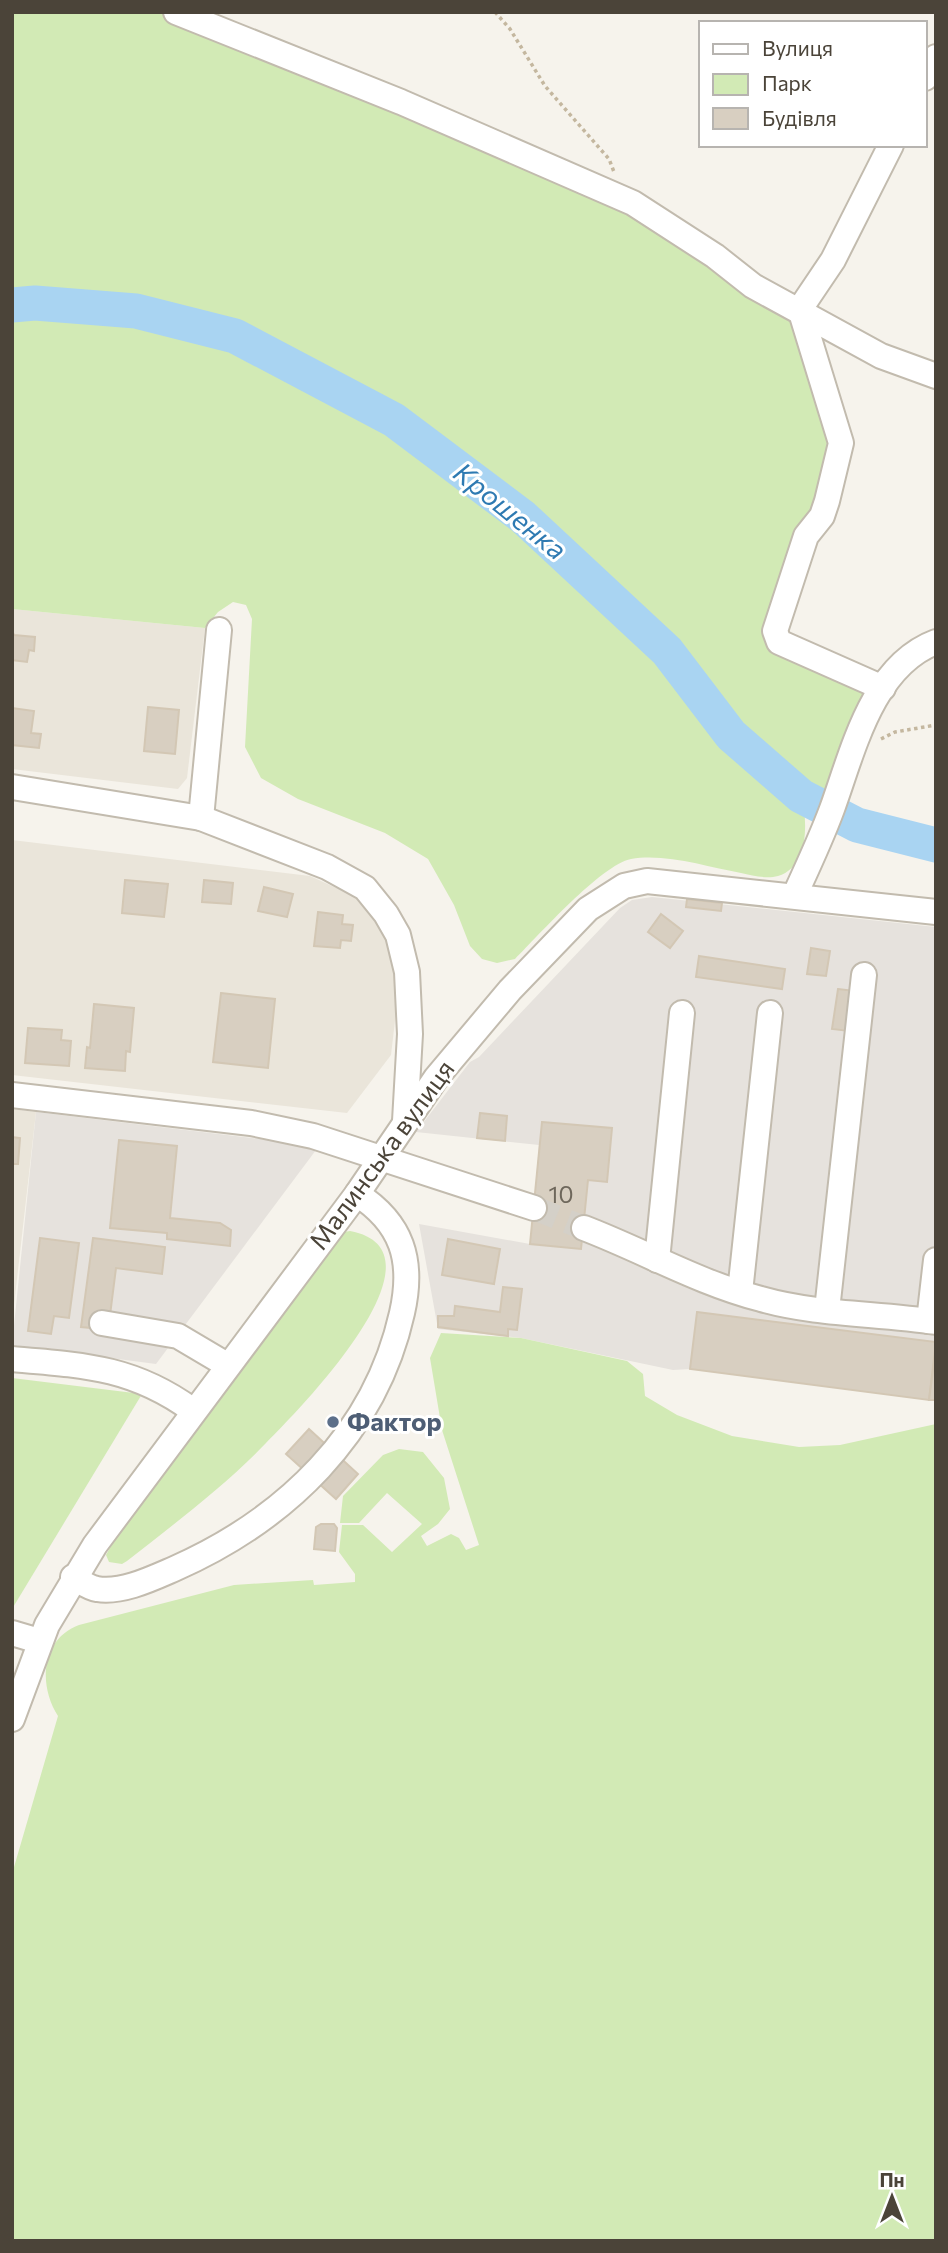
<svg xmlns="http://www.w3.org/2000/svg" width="948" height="2253" viewBox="0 0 948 2253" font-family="Commissioner,sans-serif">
	<rect width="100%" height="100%" fill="#f6f3ec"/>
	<g fill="#eae5da">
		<path d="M12,609L205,628L187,778L178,789L12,769Z"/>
		<path d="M12,840L310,876L354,896L385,934L394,971L397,1004L391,1055L347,1113L12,1075Z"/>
		<path d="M12,1109L36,1112L12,1323Z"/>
	</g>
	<g fill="#e6e2dd">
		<path d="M652,897L936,927V1400L690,1369L673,1370L521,1338L438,1329L419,1224L530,1244L539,1145L416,1132L470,1062L479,1057L620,908L632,900Z"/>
		<path d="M36,1112L319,1146L156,1364L12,1345Z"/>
	</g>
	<g fill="#d2eab5">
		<path d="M12,12H176L633,203L800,309L841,443L775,631L883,688L831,811L802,797C807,821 810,866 778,876C767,879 753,876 741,873C707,867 666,853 631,859C601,865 539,935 515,959L497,963L482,959L470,946L454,905L428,859L385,833L298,799L261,778L245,747L252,619L246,605L233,602L218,612L205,628L12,609Z"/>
		<path d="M350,1231C456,1251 296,1413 266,1443C225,1486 174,1524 127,1561L122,1564L109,1562L106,1555L113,1542L334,1243L344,1232Z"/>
		<path d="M441,1333L521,1338L627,1361L643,1374L645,1396L677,1415L732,1436L799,1447L840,1445L936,1424V2241H12V1874L58,1716C38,1685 41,1639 79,1625L234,1585L313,1580L314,1585L355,1582V1574L339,1552L342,1525H363L392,1552L422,1524L387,1493L359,1523H340L343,1496L383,1455L399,1449L423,1452L444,1478L450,1509L438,1524L421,1536L427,1546L451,1534L459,1538L466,1550L479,1545L442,1430L430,1358Z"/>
		<path d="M12,1378L142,1394L12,1609Z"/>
	</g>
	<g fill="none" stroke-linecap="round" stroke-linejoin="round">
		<path stroke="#a9d4f2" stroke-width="35" d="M12,305L35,303L136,311L235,336L394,420L523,517L667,651L731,735L801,796L857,825L936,845"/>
	</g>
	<g fill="#d8cfc1" stroke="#d3c7b4" stroke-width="2">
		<path d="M12,631L14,635L35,637L34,651L29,650L27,662L12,660Z"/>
		<path d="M148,707L179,710L175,754L144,751Z"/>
		<path d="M12,708L34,711L31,733L41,734L39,748L12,745Z"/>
		<path d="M125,880L168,884L164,917L122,913Z"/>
		<path d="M204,880L233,883L231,904L202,902Z"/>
		<path d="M264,887L293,894L287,917L258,911Z"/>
		<path d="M687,899L722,903L721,911L686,907Z"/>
		<path d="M318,912L343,915L342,924L353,925L351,941L341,940L340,948L314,946Z"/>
		<path d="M661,914L683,931L670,948L648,932Z"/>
		<path d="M811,948L830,951L826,976L807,974Z"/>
		<path d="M699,956L785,969L782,989L696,977Z"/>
		<path d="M838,989L863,992L857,1032L832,1029Z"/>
		<path d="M221,993L275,999L268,1068L213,1062Z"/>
		<path d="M94,1004L134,1008L130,1052L126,1051L125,1071L85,1068L87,1047L90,1048Z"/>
		<path d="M28,1028L62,1030L61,1040L71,1041L69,1066L25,1063Z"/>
		<path d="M480,1113L507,1116L505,1141L477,1138Z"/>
		<path d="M542,1122L612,1128L607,1182L588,1180L581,1249L530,1244Z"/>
		<path d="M12,1137L20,1138L18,1164H12Z"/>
		<path d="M119,1140L177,1146L170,1218L220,1223L231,1230L230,1246L167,1239V1233L110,1228Z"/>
		<path d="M40,1238L79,1243L69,1318L54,1316L51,1334L28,1331Z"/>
		<path d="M93,1238L165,1247L162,1274L116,1268L109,1323L102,1329L81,1327Z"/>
		<path d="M448,1239L500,1249L494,1284L442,1275Z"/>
		<path d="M503,1287L522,1289L517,1330L508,1329V1336L438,1327V1316H454L455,1306L500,1312Z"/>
		<path d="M697,1312L936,1342L929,1400L690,1369Z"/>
		<path d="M934,1363L936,1365V1400H929Z"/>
		<path d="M309,1429L358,1474L336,1499L286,1454Z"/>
		<path d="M321,1524H334L337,1528L335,1551L314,1549L316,1527Z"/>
	</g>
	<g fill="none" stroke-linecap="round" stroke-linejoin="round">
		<path stroke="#d4d0c8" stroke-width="24" stroke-dasharray="24 12" stroke-linecap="butt" d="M534,1208L584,1228"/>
		<g stroke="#c2bbae" stroke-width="28">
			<g id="minor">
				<path d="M176,12L401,102L633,203L715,256L753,286L881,356L936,376"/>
				<path d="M925,78L936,57"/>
				<path d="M883,688L779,642L775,631L806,536L822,516L827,501L841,443L800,309L833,260L891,145"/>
				<path d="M12,787L201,818L327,867L365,888L386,914L398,935L407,972L410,1034L405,1121"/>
				<path d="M201,818L219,630"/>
				<path d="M798,888C810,862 822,836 832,809C853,751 872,666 936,642"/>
				<path d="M12,1095L251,1123L313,1136L534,1208"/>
				<path d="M584,1228C644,1251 699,1283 761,1299C817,1315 878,1313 936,1322"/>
				<path d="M657,1260L682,1013"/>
				<path d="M740,1292L770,1013"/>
				<path d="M827,1310L864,975"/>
				<path d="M929,1321L936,1260"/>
				<path d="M102,1323L178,1336L227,1365"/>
				<path d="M12,1359C83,1365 133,1367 192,1410"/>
				<path d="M73,1577C80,1581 89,1588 97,1589C122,1593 151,1579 174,1569C285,1520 375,1434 402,1313C414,1260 402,1223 357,1194"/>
				<path d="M12,1633L39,1641"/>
				<path d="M12,1719L47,1625L95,1545L357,1194L436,1078L510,990L588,909L624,886L647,881L936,912"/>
			</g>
		</g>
		<g stroke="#c4b79f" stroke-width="3.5" stroke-dasharray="3.5 3.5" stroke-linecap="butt">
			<path d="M495,12L510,29L545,86L609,159L614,172"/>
			<path d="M881,739L895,732L936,725"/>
		</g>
		<use href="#minor" stroke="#fff" stroke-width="24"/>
	</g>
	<circle fill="#5c6f8a" stroke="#fff" stroke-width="2.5" cx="333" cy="1422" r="7"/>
	<g text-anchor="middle" stroke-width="6" stroke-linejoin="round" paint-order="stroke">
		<g font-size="23" fill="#6e675b">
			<text x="561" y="1203">10</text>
		</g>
		<g font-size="26" fill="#4b4439" stroke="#fff">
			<text transform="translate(382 1155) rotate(-54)" y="9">Малинська вулиця</text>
		</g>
		<g font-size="26" font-weight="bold" fill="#4e5e75" stroke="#fff" text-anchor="start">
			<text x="347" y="1431">Фактор</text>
		</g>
		<g font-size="28" font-style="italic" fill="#2e7ab2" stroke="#fff">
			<text transform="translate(510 511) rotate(39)" y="10">Крошенка</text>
		</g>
	</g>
	<rect width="948" height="2253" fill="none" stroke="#4b4439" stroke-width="28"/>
	<rect x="699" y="21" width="228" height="126" fill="#ffffff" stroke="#b7b4b0" stroke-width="2"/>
	<rect x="713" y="44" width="35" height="10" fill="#ffffff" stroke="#b7b4b0" stroke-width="2"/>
	<text x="762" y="56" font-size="21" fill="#4b4439">Вулиця</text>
	<rect x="713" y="74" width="35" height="21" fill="#d2eab5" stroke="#b7b4b0" stroke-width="2"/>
	<text x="762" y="91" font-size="21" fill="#4b4439">Парк</text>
	<rect x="713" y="108" width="35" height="21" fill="#d8cfc1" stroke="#b7b4b0" stroke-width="2"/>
	<text x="762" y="126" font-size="21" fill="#4b4439">Будівля</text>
	<g transform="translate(892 2197)" stroke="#ffffff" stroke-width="5" paint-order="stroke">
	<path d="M0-5L12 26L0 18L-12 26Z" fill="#4b4439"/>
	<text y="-10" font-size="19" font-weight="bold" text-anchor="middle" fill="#4b4439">Пн</text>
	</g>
</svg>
